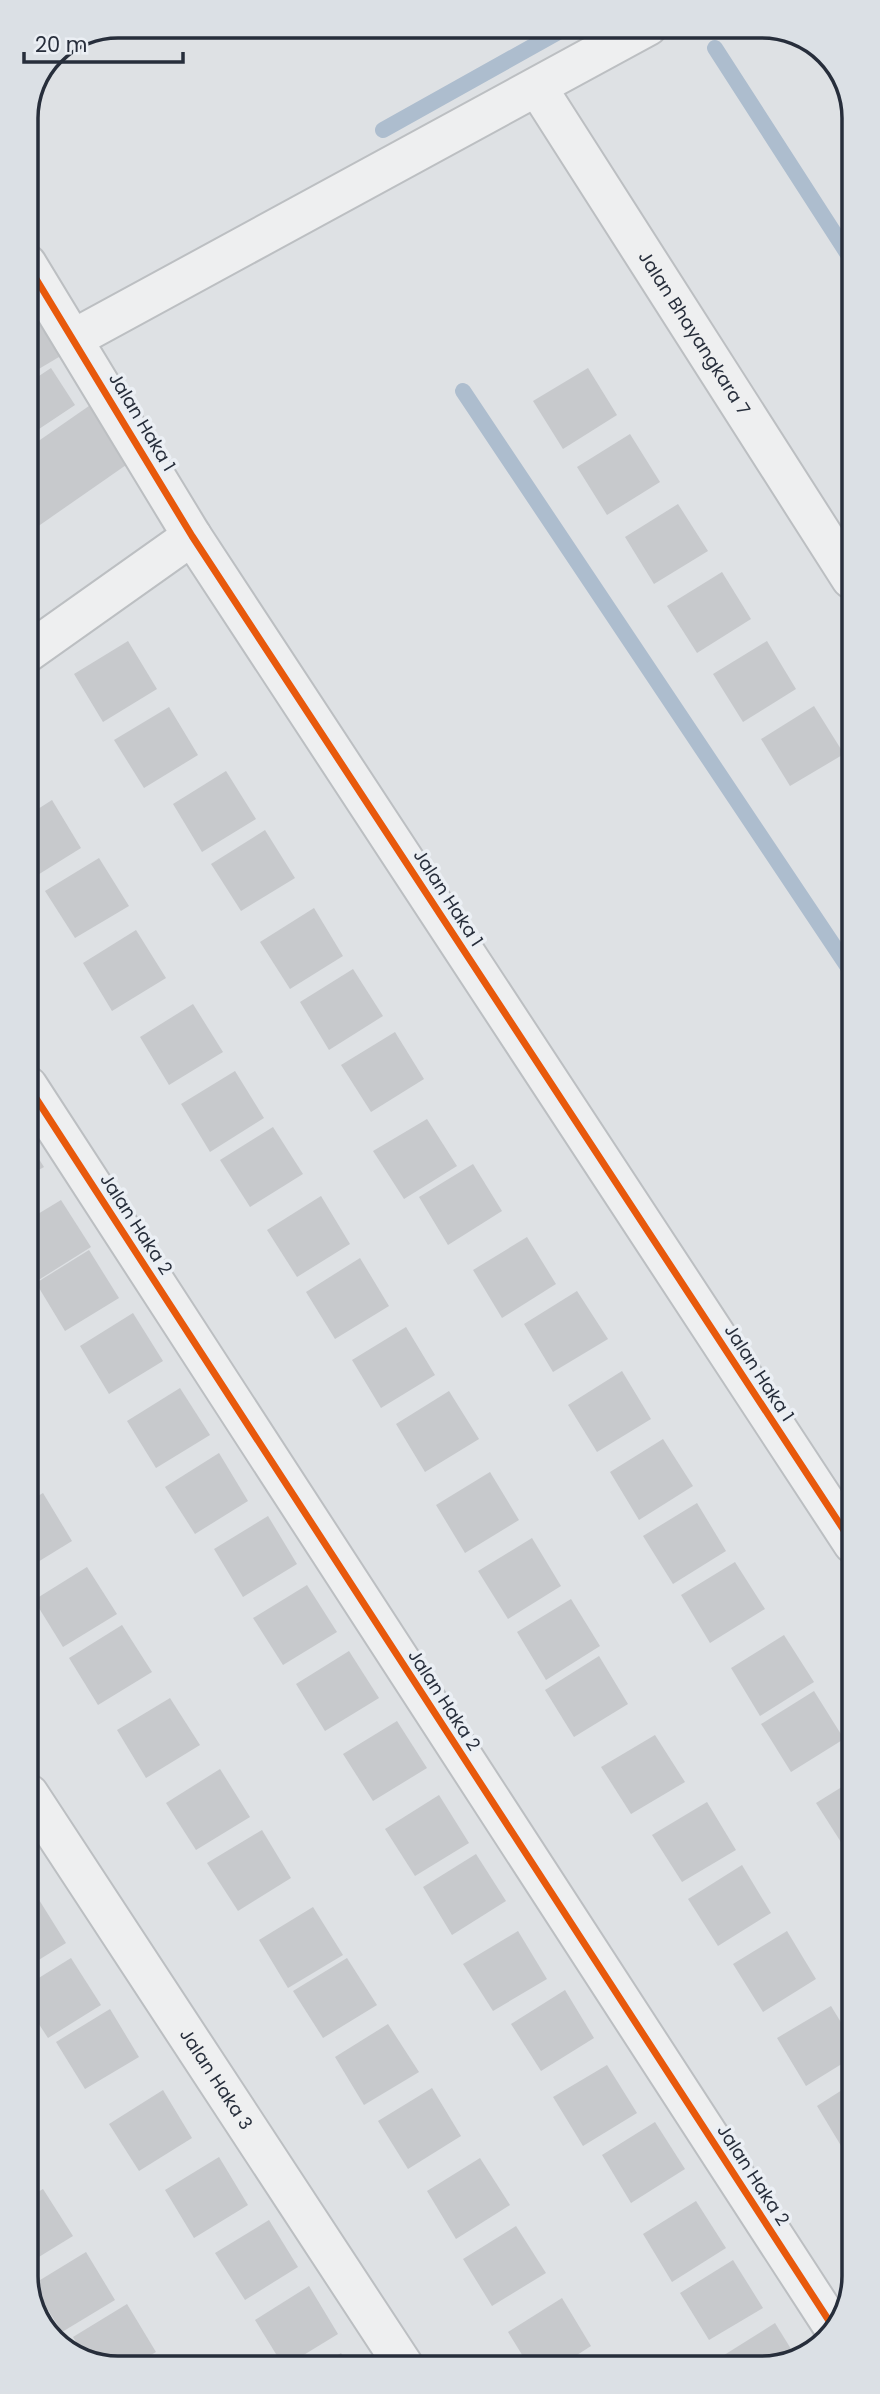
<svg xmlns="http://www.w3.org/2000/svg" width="880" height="2394" viewBox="0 0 880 2394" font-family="Poppins,sans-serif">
	<rect width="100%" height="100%" fill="#dee1e4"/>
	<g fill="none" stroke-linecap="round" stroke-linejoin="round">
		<g stroke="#adbdce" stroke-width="16">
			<path d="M715,48L851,259"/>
			<path d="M383,130L569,26"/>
			<path d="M463,391L852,973"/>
		</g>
	</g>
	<g fill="#c7c9cc">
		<path d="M27,291L64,354L27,376Z"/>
		<path d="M51,368L75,405L27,437V384Z"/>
		<path d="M588,368L617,415L563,449L533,401Z"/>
		<path d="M99,399L139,456L27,534V449Z"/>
		<path d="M630,434L660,482L607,515L577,467Z"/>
		<path d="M678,504L708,551L654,584L625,537Z"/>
		<path d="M722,572L751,619L697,653L667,606Z"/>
		<path d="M128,641L157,689L103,722L74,674Z"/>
		<path d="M767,641L796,689L743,722L713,674Z"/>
		<path d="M814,706L844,754L790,786L761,739Z"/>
		<path d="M169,707L198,755L144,788L114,740Z"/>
		<path d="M226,771L256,819L202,852L173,804Z"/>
		<path d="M52,800L81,848L28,881L27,816Z"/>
		<path d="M265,830L295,878L241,911L211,864Z"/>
		<path d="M99,858L129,906L75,938L45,891Z"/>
		<path d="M852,866V887L842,872Z"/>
		<path d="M314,908L343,956L290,989L260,942Z"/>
		<path d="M136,930L166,978L112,1011L83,963Z"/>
		<path d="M353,969L383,1016L329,1050L300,1002Z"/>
		<path d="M193,1004L223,1052L169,1085L140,1037Z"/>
		<path d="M395,1032L424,1079L371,1112L341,1065Z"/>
		<path d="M235,1071L264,1118L210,1152L181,1104Z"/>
		<path d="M427,1119L457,1166L404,1199L373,1151Z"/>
		<path d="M273,1127L303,1174L250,1207L220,1160Z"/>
		<path d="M28,1142L44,1167L28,1176Z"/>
		<path d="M473,1164L502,1211L448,1245L419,1197Z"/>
		<path d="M321,1196L350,1244L297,1277L267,1230Z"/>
		<path d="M61,1200L91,1247L37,1281L28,1266V1220Z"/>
		<path d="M527,1237L556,1284L502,1318L473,1270Z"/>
		<path d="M89,1250L119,1298L65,1331L36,1283Z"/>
		<path d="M360,1258L389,1306L335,1339L306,1292Z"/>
		<path d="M577,1291L608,1339L553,1372L524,1324Z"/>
		<path d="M133,1313L163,1361L109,1394L80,1346Z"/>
		<path d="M406,1327L435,1375L381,1408L352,1360Z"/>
		<path d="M622,1371L651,1419L597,1452L568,1405Z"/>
		<path d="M180,1388L210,1435L156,1468L127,1421Z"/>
		<path d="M449,1391L479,1439L425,1472L396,1424Z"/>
		<path d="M663,1439L693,1486L639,1520L610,1472Z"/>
		<path d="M219,1453L248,1501L195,1534L165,1487Z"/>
		<path d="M490,1472L519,1520L465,1553L436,1505Z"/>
		<path d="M43,1493L72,1541L28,1568V1502Z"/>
		<path d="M697,1503L726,1551L673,1584L643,1536Z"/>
		<path d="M268,1516L297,1564L243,1597L214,1549Z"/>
		<path d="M532,1538L561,1586L508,1619L478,1571Z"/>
		<path d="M735,1562L765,1609L710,1643L681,1595Z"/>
		<path d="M87,1567L117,1614L63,1647L34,1600Z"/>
		<path d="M307,1585L337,1632L283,1665L253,1618Z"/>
		<path d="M571,1599L600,1646L546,1680L517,1632Z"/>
		<path d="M122,1625L152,1672L98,1705L69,1658Z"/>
		<path d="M784,1635L814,1682L760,1716L731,1668Z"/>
		<path d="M349,1651L379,1698L325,1731L296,1684Z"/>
		<path d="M599,1656L628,1704L574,1737L545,1690Z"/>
		<path d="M814,1691L844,1739L791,1772L761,1724Z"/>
		<path d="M170,1698L200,1745L146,1778L117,1730Z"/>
		<path d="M397,1721L427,1768L373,1801L343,1754Z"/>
		<path d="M655,1735L685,1782L631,1814L601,1767Z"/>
		<path d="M220,1769L250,1817L196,1850L166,1803Z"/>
		<path d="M853,1780V1845L846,1850L816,1803Z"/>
		<path d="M439,1795L469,1843L415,1876L385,1829Z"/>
		<path d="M707,1802L736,1850L682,1882L652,1835Z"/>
		<path d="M262,1830L291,1878L238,1911L207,1863Z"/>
		<path d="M476,1854L506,1901L452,1935L423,1887Z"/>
		<path d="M742,1865L771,1913L718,1946L688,1899Z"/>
		<path d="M36,1895L66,1943L29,1966V1900Z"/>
		<path d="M313,1907L343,1955L288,1988L259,1940Z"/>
		<path d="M518,1931L547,1979L493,2011L463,1964Z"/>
		<path d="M787,1931L816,1979L763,2012L733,1964Z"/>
		<path d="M71,1958L101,2005L48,2038L29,2009V1984Z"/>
		<path d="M347,1958L377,2005L323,2038L293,1991Z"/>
		<path d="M565,1990L594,2038L541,2071L511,2024Z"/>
		<path d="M831,2006L853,2042V2057L806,2086L777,2038Z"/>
		<path d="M110,2009L139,2057L85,2089L56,2042Z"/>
		<path d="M388,2024L419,2072L364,2105L335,2057Z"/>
		<path d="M607,2065L637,2113L583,2146L553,2097Z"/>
		<path d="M853,2083L854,2149L846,2154L817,2106Z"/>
		<path d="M432,2088L461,2136L408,2169L378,2121Z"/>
		<path d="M163,2090L192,2138L139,2171L109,2124Z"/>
		<path d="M655,2122L685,2169L631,2203L602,2155Z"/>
		<path d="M219,2157L248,2205L194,2238L165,2190Z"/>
		<path d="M480,2158L510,2205L456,2239L427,2191Z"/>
		<path d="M43,2189L73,2236L29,2263V2197Z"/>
		<path d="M696,2201L726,2248L672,2282L643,2234Z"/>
		<path d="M269,2220L298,2267L245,2300L215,2253Z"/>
		<path d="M516,2226L546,2273L492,2306L463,2259Z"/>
		<path d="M86,2252L115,2300L62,2332L32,2285Z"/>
		<path d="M733,2260L763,2308L709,2340L680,2293Z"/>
		<path d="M309,2286L338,2334L284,2367L255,2320Z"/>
		<path d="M562,2298L591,2346L560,2366H529L508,2332Z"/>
		<path d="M127,2304L156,2352L130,2367L112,2368L86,2357L73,2337Z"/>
		<path d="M775,2323L796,2357L786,2364L726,2365L721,2357Z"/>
		<path d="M341,2353L349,2366L319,2367Z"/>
	</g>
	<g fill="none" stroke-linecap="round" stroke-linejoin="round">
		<g stroke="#bcbfc2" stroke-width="42">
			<g id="minor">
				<path id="s1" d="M537,87L851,579"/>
				<path d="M27,264L192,536L853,1544"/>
				<path d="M73,339L648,26"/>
				<path d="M27,653L192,536"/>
				<path d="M28,1086L835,2330"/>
				<path id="s2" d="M29,1794L404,2366"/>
			</g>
		</g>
		<use href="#minor" stroke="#eeeff0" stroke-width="38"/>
		<g stroke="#ebeff4" stroke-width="11">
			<g id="cycleway">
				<path d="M27,264L192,536L853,1544"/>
				<path d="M28,1086L835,2330"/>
			</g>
		</g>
		<use href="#cycleway" stroke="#e8590c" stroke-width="7"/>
	</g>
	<g text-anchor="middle" stroke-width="7" stroke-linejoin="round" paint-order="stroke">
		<g font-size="18" fill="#272e3b" stroke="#ebeff4">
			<text dy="6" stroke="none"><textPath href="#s1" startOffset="292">Jalan Bhayangkara 7</textPath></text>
			<text transform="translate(142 422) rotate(59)" y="6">Jalan Haka 1</text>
			<text transform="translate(448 898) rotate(57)" y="6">Jalan Haka 1</text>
			<text transform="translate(136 1224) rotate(57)" y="6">Jalan Haka 2</text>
			<text transform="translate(759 1373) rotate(57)" y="6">Jalan Haka 1</text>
			<text transform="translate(444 1700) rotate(57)" y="6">Jalan Haka 2</text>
			<text dy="6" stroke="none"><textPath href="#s2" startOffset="341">Jalan Haka 3</textPath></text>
			<text transform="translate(753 2175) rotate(57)" y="6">Jalan Haka 2</text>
		</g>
	</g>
	<path d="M0 0H880V2394H0ZM118 38H762A80 80 0 0 1 842 118V2276A80 80 0 0 1 762 2356H118A80 80 0 0 1 38 2276V118A80 80 0 0 1 118 38Z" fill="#dbe0e5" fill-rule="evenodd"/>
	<path fill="none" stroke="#272e3b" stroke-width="3.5" d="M118 38H762A80 80 0 0 1 842 118V2276A80 80 0 0 1 762 2356H118A80 80 0 0 1 38 2276V118A80 80 0 0 1 118 38Z"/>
	<path d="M24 52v10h159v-10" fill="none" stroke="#272e3b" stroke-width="3.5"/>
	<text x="35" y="52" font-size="21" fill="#272e3b" stroke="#ebeff4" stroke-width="5" paint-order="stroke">20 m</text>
</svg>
